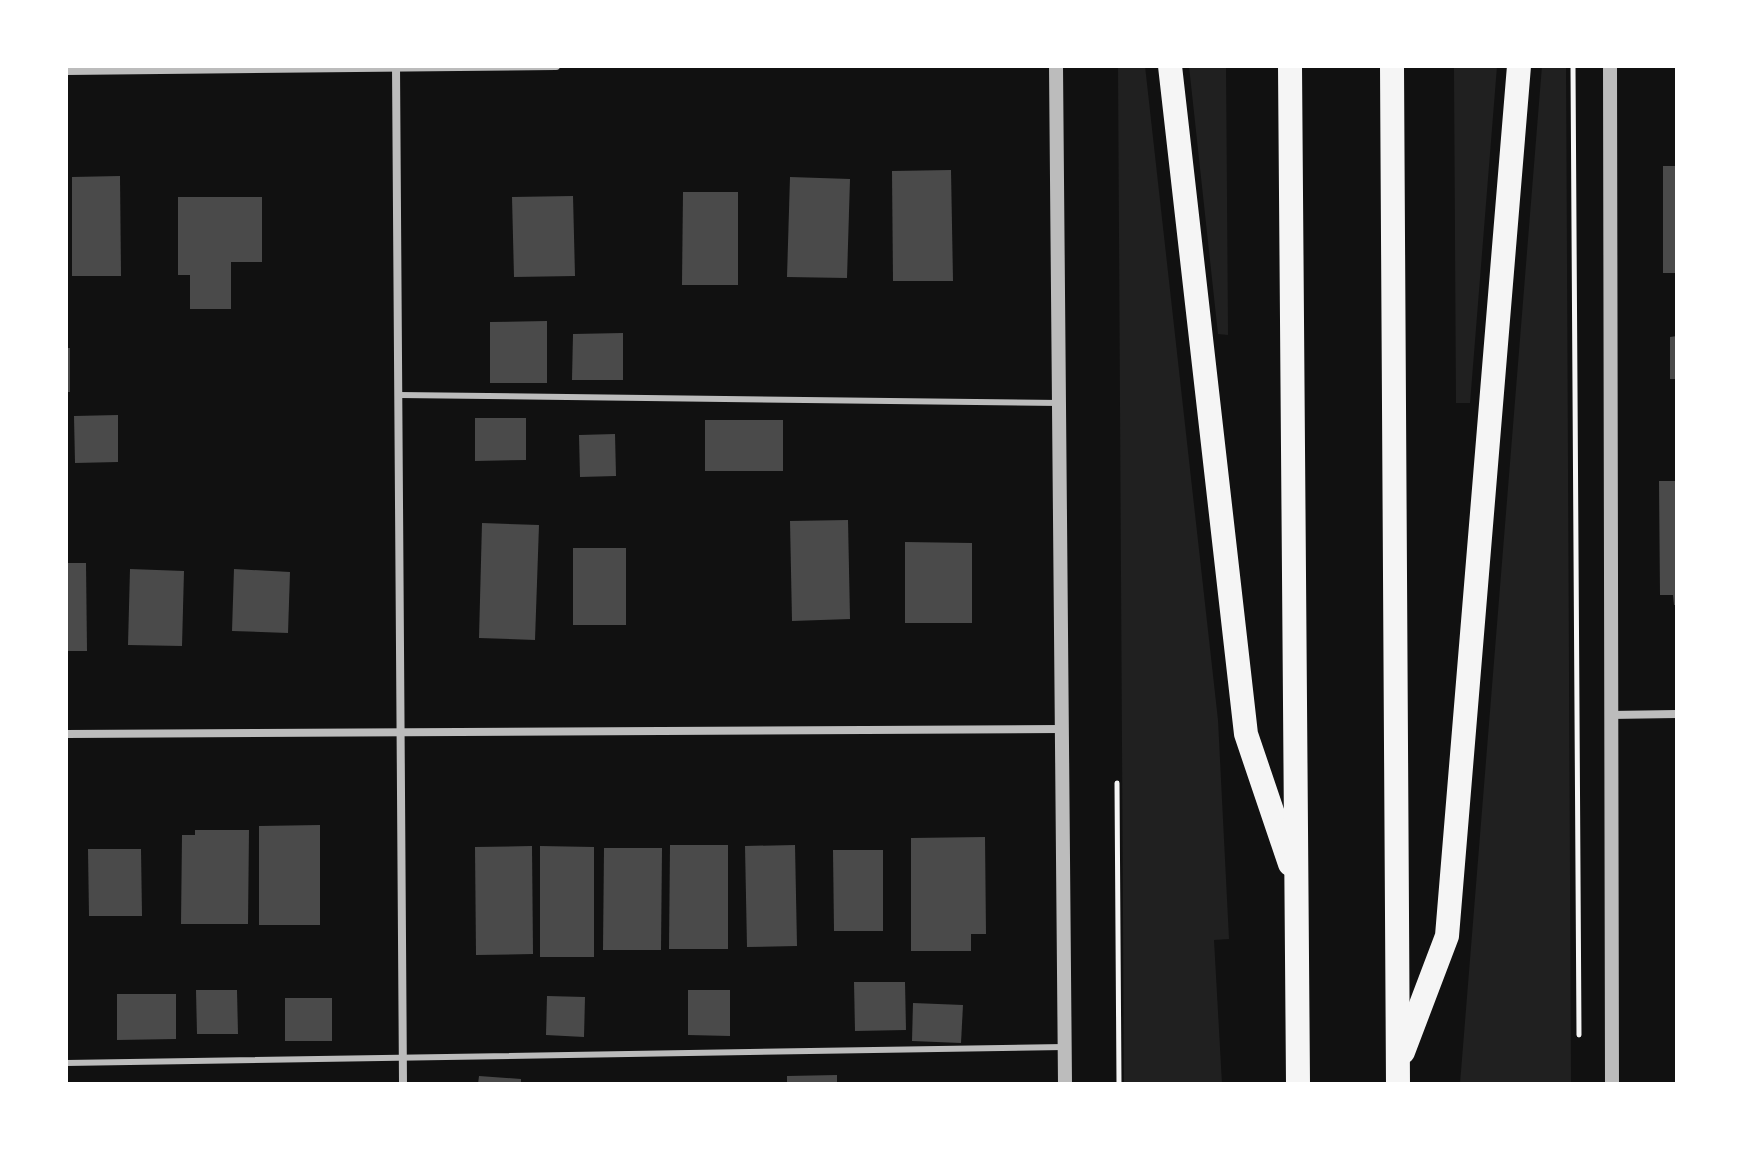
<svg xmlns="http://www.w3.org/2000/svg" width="1743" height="1150" viewBox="0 0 1743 1150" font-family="'Alegreya Sans',sans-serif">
	<rect width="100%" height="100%" fill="#111"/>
	<g fill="#202020">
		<path d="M1118,66H1145L1218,720L1229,939L1214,940L1222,1084H1124Z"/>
		<path d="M1189,66H1226L1228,335L1218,334Z"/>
		<path d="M1454,66H1497L1470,403H1456Z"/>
		<path d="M1542,66H1566L1571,1084H1460Z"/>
	</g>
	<g fill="#4a4a4a">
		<rect x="1663" y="166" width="14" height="107"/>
		<path d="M951,170L953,281H893L892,171Z"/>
		<path d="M120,176L121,276H72V177Z"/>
		<path d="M790,177L850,179L847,278L787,277Z"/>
		<path d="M683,192H738V285H682Z"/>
		<path d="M573,196L575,276L514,277L512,197Z"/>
		<path d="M178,197H262V262H231V309H190V275H178Z"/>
		<path d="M547,321V383H490V322Z"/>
		<path d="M623,333V380H572L573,334Z"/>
		<path d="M1677,336V379H1670V337Z"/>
		<rect x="66" y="348" width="4" height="44"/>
		<path d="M118,415V462L75,463L74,416Z"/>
		<path d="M475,418H526V460L475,461Z"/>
		<rect x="705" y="420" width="78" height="51"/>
		<path d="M615,434L616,476L580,477L579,435Z"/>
		<path d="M1659,481H1677V605H1674L1673,595H1660Z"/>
		<path d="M848,520L850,619L792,621L790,521Z"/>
		<path d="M482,523L539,525L535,640L479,638Z"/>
		<path d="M905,542L972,543V623H905Z"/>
		<rect x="573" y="548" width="53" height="77"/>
		<path d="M66,563H86L87,651H66Z"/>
		<path d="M130,569L184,571L182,646L128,645Z"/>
		<path d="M234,569L290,572L288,633L232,631Z"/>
		<path d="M320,825V925H259V826Z"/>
		<path d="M195,830H249L248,924H181L182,835H195Z"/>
		<path d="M985,837L986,934H971V951H911V838Z"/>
		<path d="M670,845H728V949H669Z"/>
		<path d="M795,845L797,946L747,947L745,846Z"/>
		<path d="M532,846L533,954L476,955L475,847Z"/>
		<path d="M540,846L594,847V957H540Z"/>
		<path d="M604,848H662L661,950H603Z"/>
		<path d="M88,849H141L142,916H89Z"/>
		<path d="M833,850H883V931H834Z"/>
		<path d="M854,982H905L906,1030L855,1031Z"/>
		<path d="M196,990H237L238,1034H197Z"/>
		<path d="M688,990H730V1036L688,1035Z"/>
		<path d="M117,994H176V1039L117,1040Z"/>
		<path d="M547,996L585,997L584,1037L546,1035Z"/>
		<rect x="285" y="998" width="47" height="43"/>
		<path d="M913,1003L963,1005L961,1043L912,1041Z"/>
		<path d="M837,1075V1084H787V1076Z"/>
		<path d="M479,1076L521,1079V1084H478Z"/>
	</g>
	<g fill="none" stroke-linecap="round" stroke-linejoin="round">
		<g stroke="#f5f5f5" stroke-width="5">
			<path d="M1573,66L1579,1035"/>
			<path d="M1117,783L1119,1084"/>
		</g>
		<g stroke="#bcbcbc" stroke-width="6">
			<path d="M399,395L1060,403"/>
			<path d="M66,1063L1064,1047"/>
		</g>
		<g stroke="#bcbcbc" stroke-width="8">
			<path d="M396,66L403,1084"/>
			<path d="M66,71L556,66"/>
			<path d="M1610,715L1677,714"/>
			<path d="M66,734L1061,729"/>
		</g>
		<g stroke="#bcbcbc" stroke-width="14">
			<path d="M1056,66L1065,1084"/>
			<path d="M1610,66L1612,1084"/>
		</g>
		<g stroke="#f5f5f5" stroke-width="24">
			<path d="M1170,66L1246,734L1290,864"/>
			<path d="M1290,66L1298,1084"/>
			<path d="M1392,66L1398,1084"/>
			<path d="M1403,1052L1447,936L1519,66"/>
		</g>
	</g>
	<rect width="1743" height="1150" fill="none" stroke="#ffffff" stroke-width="136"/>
</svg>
